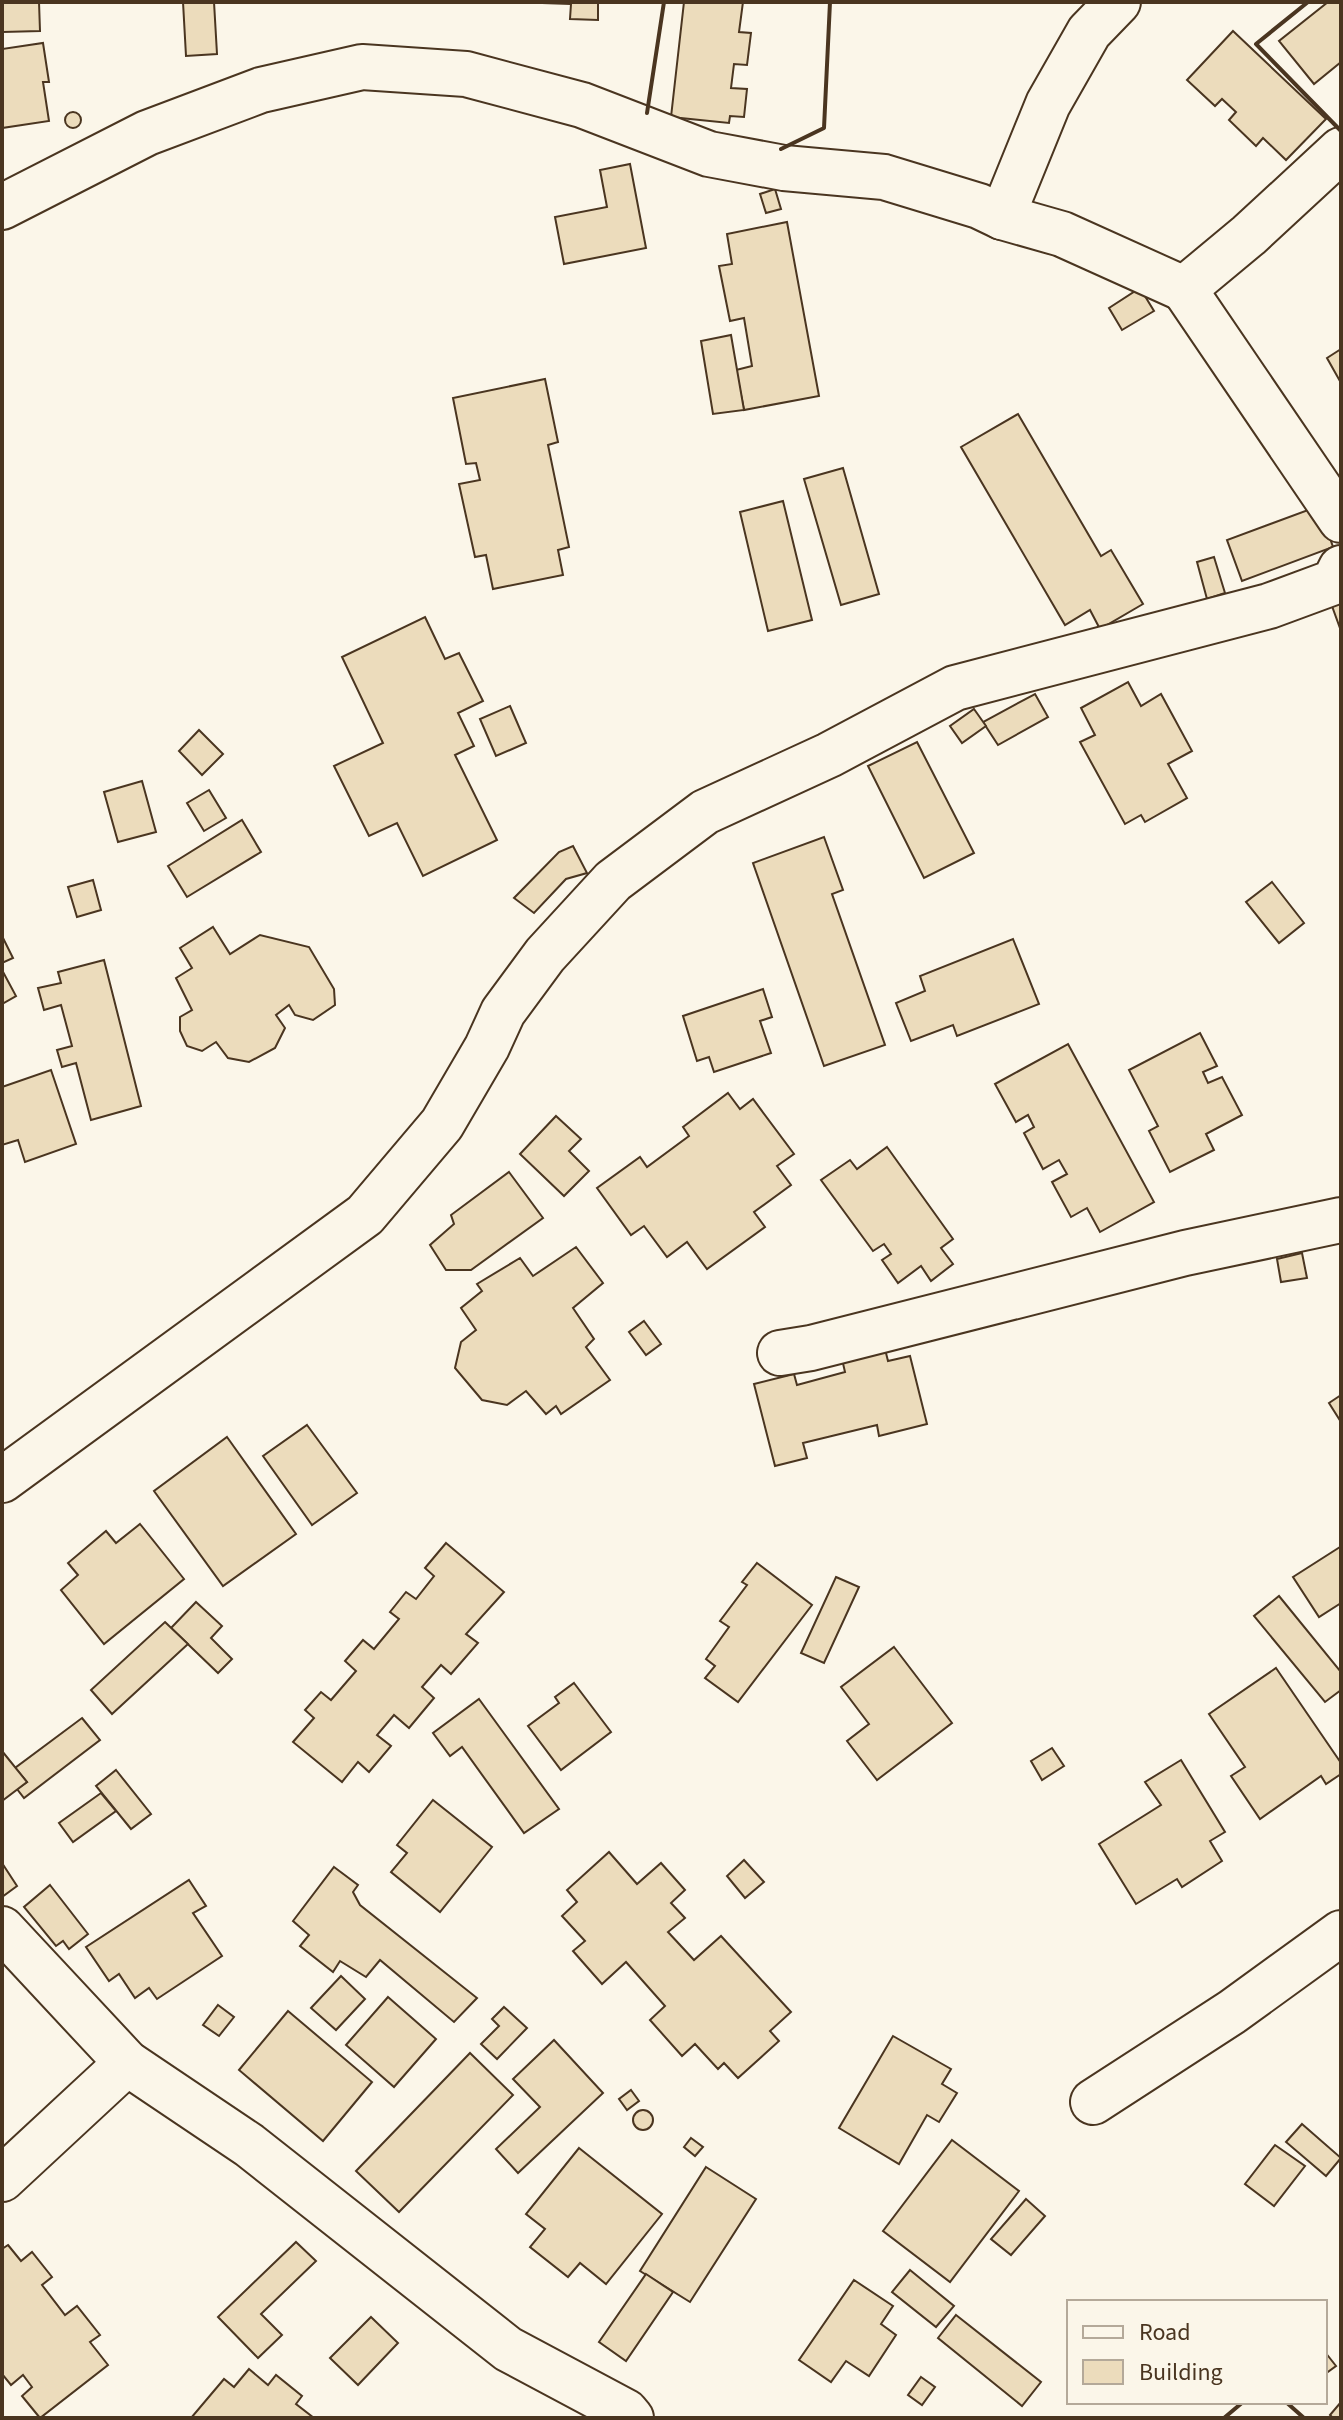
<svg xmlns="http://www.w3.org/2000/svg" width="1343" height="2420" viewBox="0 0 1343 2420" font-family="'Source Sans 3',sans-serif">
	<rect width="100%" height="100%" fill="#fbf6e9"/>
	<g fill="#ecdcbc" stroke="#4a3520" stroke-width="2">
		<path d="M2,2H39L40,31L3,32Z"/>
		<path d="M183,2H214L217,54L186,56Z"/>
		<path d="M598,2V20L570,19L571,4L542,3Z"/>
		<path d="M684,2H743L739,32L751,33L747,65L734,64L731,88L747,89L744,117L730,116L729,123L671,117Z"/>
		<path d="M1328,2H1341V62L1314,84L1279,41Z"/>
		<path d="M1233,31L1326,119L1286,160L1263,138L1256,146L1229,120L1236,112L1222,99L1215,106L1187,80Z"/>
		<path d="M43,43L49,82H43L49,121L2,128V49Z"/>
		<circle cx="73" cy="120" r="8"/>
		<path d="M630,164L646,248L564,264L555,217L607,207L600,170Z"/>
		<path d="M775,189L781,209L766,213L760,194Z"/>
		<path d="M787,222L819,396L744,410L736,370L752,366L744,318L730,321L719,266L732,264L727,234Z"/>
		<path d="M1140,288L1154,311L1122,330L1109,308Z"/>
		<path d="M731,335L744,410L713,414L701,341Z"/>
		<path d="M1341,349V383L1327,358Z"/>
		<path d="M545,379L558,442L548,445L569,547L558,550L563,575L493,589L486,555L475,557L459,484L480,480L476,463L466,464L453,398Z"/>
		<path d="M1018,414L1101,556L1111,550L1143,604L1100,629L1090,610L1065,625L961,447Z"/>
		<path d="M843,468L879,594L841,605L804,479Z"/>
		<path d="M783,501L812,620L768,631L740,512Z"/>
		<path d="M1319,506L1333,547L1242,581L1227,540Z"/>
		<path d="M1214,557L1225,593L1207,599L1197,562Z"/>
		<path d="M1341,603V631L1332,606Z"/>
		<path d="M425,617L445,659L459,653L483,701L458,713L474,746L455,755L497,840L423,876L397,823L369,836L334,766L383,743L342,657Z"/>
		<path d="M1128,682L1141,706L1161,694L1192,751L1168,764L1187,798L1145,822L1141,815L1125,824L1080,742L1095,735L1081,708Z"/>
		<path d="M1035,694L1048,717L998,745L983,722Z"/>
		<path d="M510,706L526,743L496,756L480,719Z"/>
		<path d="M974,709L986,726L962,743L950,726Z"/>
		<path d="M199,730L223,754L202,775L179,751Z"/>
		<path d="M917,742L974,853L924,878L868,766Z"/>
		<path d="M142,781L156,832L118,842L104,792Z"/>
		<path d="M209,790L226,818L204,831L187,803Z"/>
		<path d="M242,820L261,852L187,897L168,866Z"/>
		<path d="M824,837L843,890L832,894L885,1045L824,1066L753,863Z"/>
		<path d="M573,846L587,873L566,879L534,913L514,898L559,852Z"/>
		<path d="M93,880L101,910L77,917L68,887Z"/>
		<path d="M1272,882L1304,923L1279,943L1246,902Z"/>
		<path d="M213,927L230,954L260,935L309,947L334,989L335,1005L313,1020L295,1015L289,1005L276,1015L285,1028L275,1048L249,1062L228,1058L216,1042L202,1051L187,1046L180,1031V1017L192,1010L176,978L192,968L180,948Z"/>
		<path d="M2,936L13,958L2,963Z"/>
		<path d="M1013,939L1039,1004L957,1036L953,1025L911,1041L896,1003L925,991L920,976Z"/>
		<path d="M104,960L141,1106L91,1120L76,1063L62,1067L57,1050L72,1046L61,1005L44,1010L38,988L61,983L58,972Z"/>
		<path d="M2,970L16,996L2,1004Z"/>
		<path d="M763,989L772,1017L760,1021L771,1053L714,1072L709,1057L697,1061L683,1016Z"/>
		<path d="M1200,1033L1217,1066L1203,1072L1208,1083L1222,1077L1242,1115L1206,1134L1214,1150L1170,1172L1149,1131L1158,1126L1129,1070Z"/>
		<path d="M1068,1044L1154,1202L1100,1232L1087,1208L1071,1217L1052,1182L1067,1174L1059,1160L1043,1169L1024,1133L1034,1127L1028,1115L1016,1122L995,1084Z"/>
		<path d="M51,1070L76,1144L25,1162L18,1140L2,1145V1087Z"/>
		<path d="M728,1093L740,1109L753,1099L794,1154L777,1166L791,1185L754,1212L765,1227L707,1269L687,1242L667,1257L644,1226L631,1235L597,1188L640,1157L647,1167L689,1136L683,1127Z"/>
		<path d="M556,1116L581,1139L569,1151L589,1171L564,1196L520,1154Z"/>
		<path d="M887,1147L953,1239L941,1248L953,1264L931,1281L921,1266L898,1283L882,1260L891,1254L884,1244L873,1251L821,1180L850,1160L857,1169Z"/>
		<path d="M509,1172L543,1218L471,1270H446L430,1245L454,1224L451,1215Z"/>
		<path d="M576,1247L603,1283L573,1308L594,1339L586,1347L610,1380L561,1414L556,1406L546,1414L526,1391L507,1405L482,1400L455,1368L461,1342L476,1330L461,1308L482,1291L477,1284L520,1258L533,1276Z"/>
		<path d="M1302,1253L1307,1278L1281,1282L1277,1259Z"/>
		<path d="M644,1321L661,1344L646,1355L629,1332Z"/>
		<path d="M885,1349L888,1361L910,1356L927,1424L879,1436L877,1425L803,1443L807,1458L775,1466L754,1384L794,1374L797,1385L845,1372L842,1359Z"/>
		<path d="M1341,1395V1422L1329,1403Z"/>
		<path d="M307,1425L357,1493L312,1525L263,1456Z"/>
		<path d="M227,1437L296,1534L223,1586L154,1491Z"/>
		<path d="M140,1524L184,1579L104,1644L61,1590L78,1575L68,1563L106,1531L116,1543Z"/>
		<path d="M446,1543L504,1592L466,1634L478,1643L451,1674L441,1665L422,1687L434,1698L409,1728L394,1715L377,1735L391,1746L369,1772L358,1762L342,1782L293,1742L314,1718L305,1710L321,1692L331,1700L356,1671L345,1661L363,1640L374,1649L399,1619L390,1612L406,1592L416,1599L434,1576L425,1568Z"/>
		<path d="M1340,1547L1341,1603L1319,1617L1293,1577Z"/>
		<path d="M757,1563L812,1605L738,1702L705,1678L715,1666L706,1659L729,1627L720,1621L747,1585L742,1582Z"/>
		<path d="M836,1577L859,1587L824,1663L801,1653Z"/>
		<path d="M1279,1596L1341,1672V1690L1325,1702L1254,1616Z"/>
		<path d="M196,1602L222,1626L211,1638L232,1659L218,1673L171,1628Z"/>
		<path d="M165,1622L188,1644L112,1714L91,1690Z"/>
		<path d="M894,1647L952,1723L877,1780L847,1741L869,1724L841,1687Z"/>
		<path d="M1276,1668L1341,1763V1774L1326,1784L1321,1776L1260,1819L1231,1776L1245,1767L1209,1714Z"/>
		<path d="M574,1683L611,1732L561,1770L528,1726L559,1703L555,1697Z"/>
		<path d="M479,1699L559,1809L524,1833L462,1747L450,1756L433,1733Z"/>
		<path d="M82,1718L100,1740L24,1798L17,1789L27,1782L15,1768Z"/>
		<path d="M1052,1748L1064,1766L1042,1780L1031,1761Z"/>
		<path d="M2,1751L27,1782L2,1801Z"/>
		<path d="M1181,1760L1225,1832L1210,1841L1222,1861L1182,1887L1177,1879L1136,1904L1099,1844L1161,1805L1145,1782Z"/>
		<path d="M116,1770L151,1814L131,1829L96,1786Z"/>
		<path d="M101,1793L116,1811L73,1842L59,1823Z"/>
		<path d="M433,1800L492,1847L440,1912L391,1872L407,1853L397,1845Z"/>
		<path d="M609,1852L637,1884L661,1863L685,1890L671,1903L685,1918L668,1932L694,1960L721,1936L791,2012L770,2031L779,2041L738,2078L724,2063L718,2069L695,2044L682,2056L650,2020L665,2006L626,1962L602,1984L573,1951L585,1941L562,1916L577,1902L567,1890Z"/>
		<path d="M744,1860L764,1882L745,1898L727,1876Z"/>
		<path d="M2,1863L17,1886L2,1897Z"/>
		<path d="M334,1867L358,1885L353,1892L360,1905L477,1998L454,2022L380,1960L366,1977L340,1961L333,1972L300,1946L309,1935L293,1921Z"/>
		<path d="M189,1880L206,1906L193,1913L222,1956L157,1999L149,1988L135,1998L119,1974L109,1981L86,1947Z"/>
		<path d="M50,1885L88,1934L69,1949L63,1941L56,1946L24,1907Z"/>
		<path d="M341,1976L365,1999L336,2030L311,2008Z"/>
		<path d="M388,1997L436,2039L394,2087L346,2045Z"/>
		<path d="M218,2005L234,2017L219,2036L203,2025Z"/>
		<path d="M504,2007L527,2028L497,2059L481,2044L499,2026L492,2019Z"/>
		<path d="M288,2011L372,2082L323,2141L239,2070Z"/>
		<path d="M893,2036L951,2069L942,2084L957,2093L939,2122L927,2115L899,2164L839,2128Z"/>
		<path d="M554,2040L603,2093L518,2173L496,2149L540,2107L513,2079Z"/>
		<path d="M470,2053L513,2095L399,2212L356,2171Z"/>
		<path d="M631,2090L639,2101L627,2110L619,2099Z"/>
		<circle cx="643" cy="2120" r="10"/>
		<path d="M1302,2124L1341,2158L1326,2176L1286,2142Z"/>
		<path d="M691,2138L703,2147L695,2156L684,2147Z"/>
		<path d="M952,2140L1019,2191L950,2282L883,2231Z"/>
		<path d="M1275,2145L1305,2166L1274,2206L1245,2184Z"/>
		<path d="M579,2148L662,2214L606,2284L580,2263L568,2277L530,2247L545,2229L526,2214Z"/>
		<path d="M706,2167L756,2199L690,2302L640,2271Z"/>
		<path d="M1026,2199L1045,2216L1011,2255L991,2239Z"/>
		<path d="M296,2242L316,2261L261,2314L282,2335L258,2358L218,2317Z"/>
		<path d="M8,2245L21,2261L32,2252L52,2277L42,2285L65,2315L77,2306L100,2335L90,2342L108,2365L40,2418L22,2396L32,2387L23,2375L11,2385L2,2374V2249Z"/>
		<path d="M910,2270L954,2306L936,2327L892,2292Z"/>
		<path d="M646,2274L673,2292L626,2361L599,2342Z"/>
		<path d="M854,2280L893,2306L881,2324L896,2335L869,2376L846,2361L831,2382L799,2360Z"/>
		<path d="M956,2315L1041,2382L1022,2406L938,2338Z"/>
		<path d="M371,2317L398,2343L358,2385L330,2358Z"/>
		<path d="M1325,2352L1336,2366L1325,2374Z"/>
		<path d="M249,2369L268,2385L276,2375L302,2396L296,2404L314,2418H191L224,2379L234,2387Z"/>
		<path d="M921,2377L935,2387L922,2405L908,2395Z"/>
		<path d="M1341,2402V2418H1333L1330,2415Z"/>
	</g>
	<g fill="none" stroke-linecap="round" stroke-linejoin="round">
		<g stroke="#4a3520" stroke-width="48">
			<g id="minor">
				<path d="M2,207L147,133L261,90L362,67L466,74L582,105L709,154L784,168L884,177L979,206L1002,217L1062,234L1184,289L1249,235L1341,150"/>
				<path d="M1002,217L1048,104L1089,32L1118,2"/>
				<path d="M1184,289L1341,520"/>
				<path d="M780,1353L811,1348L1185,1253L1341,1220"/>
				<path d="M2,1480L365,1215L442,1124L487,1047L503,1012L545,955L613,881L705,812L829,755L955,688L1269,606L1334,582L1341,568"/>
				<path d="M2,1929L127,2063L249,2145L508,2349L626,2412L631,2418"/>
				<path d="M1093,2102L1232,2012L1341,1933"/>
				<path d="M2,2179L127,2063"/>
			</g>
		</g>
		<use href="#minor" stroke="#fbf6e9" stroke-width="44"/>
		<g stroke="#4a3520" stroke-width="4">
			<path d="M1308,2L1256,44L1341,131"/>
			<path d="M647,113L664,2"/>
			<path d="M781,149L824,128L830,2"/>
			<path d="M1286,2402L1304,2418"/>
			<path d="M1224,2418L1243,2402"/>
		</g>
	</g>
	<rect width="1343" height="2420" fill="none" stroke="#4a3520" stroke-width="8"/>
	<rect x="1067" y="2300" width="260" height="104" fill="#fbf6e9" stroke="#b4a999" stroke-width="2"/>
	<rect x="1083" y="2326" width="40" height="12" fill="#fbf6e9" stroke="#b4a999" stroke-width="2"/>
	<text x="1139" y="2340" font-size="24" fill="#4a3520">Road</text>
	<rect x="1083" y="2360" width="40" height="24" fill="#ecdcbc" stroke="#b4a999" stroke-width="2"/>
	<text x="1139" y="2380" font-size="24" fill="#4a3520">Building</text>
</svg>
